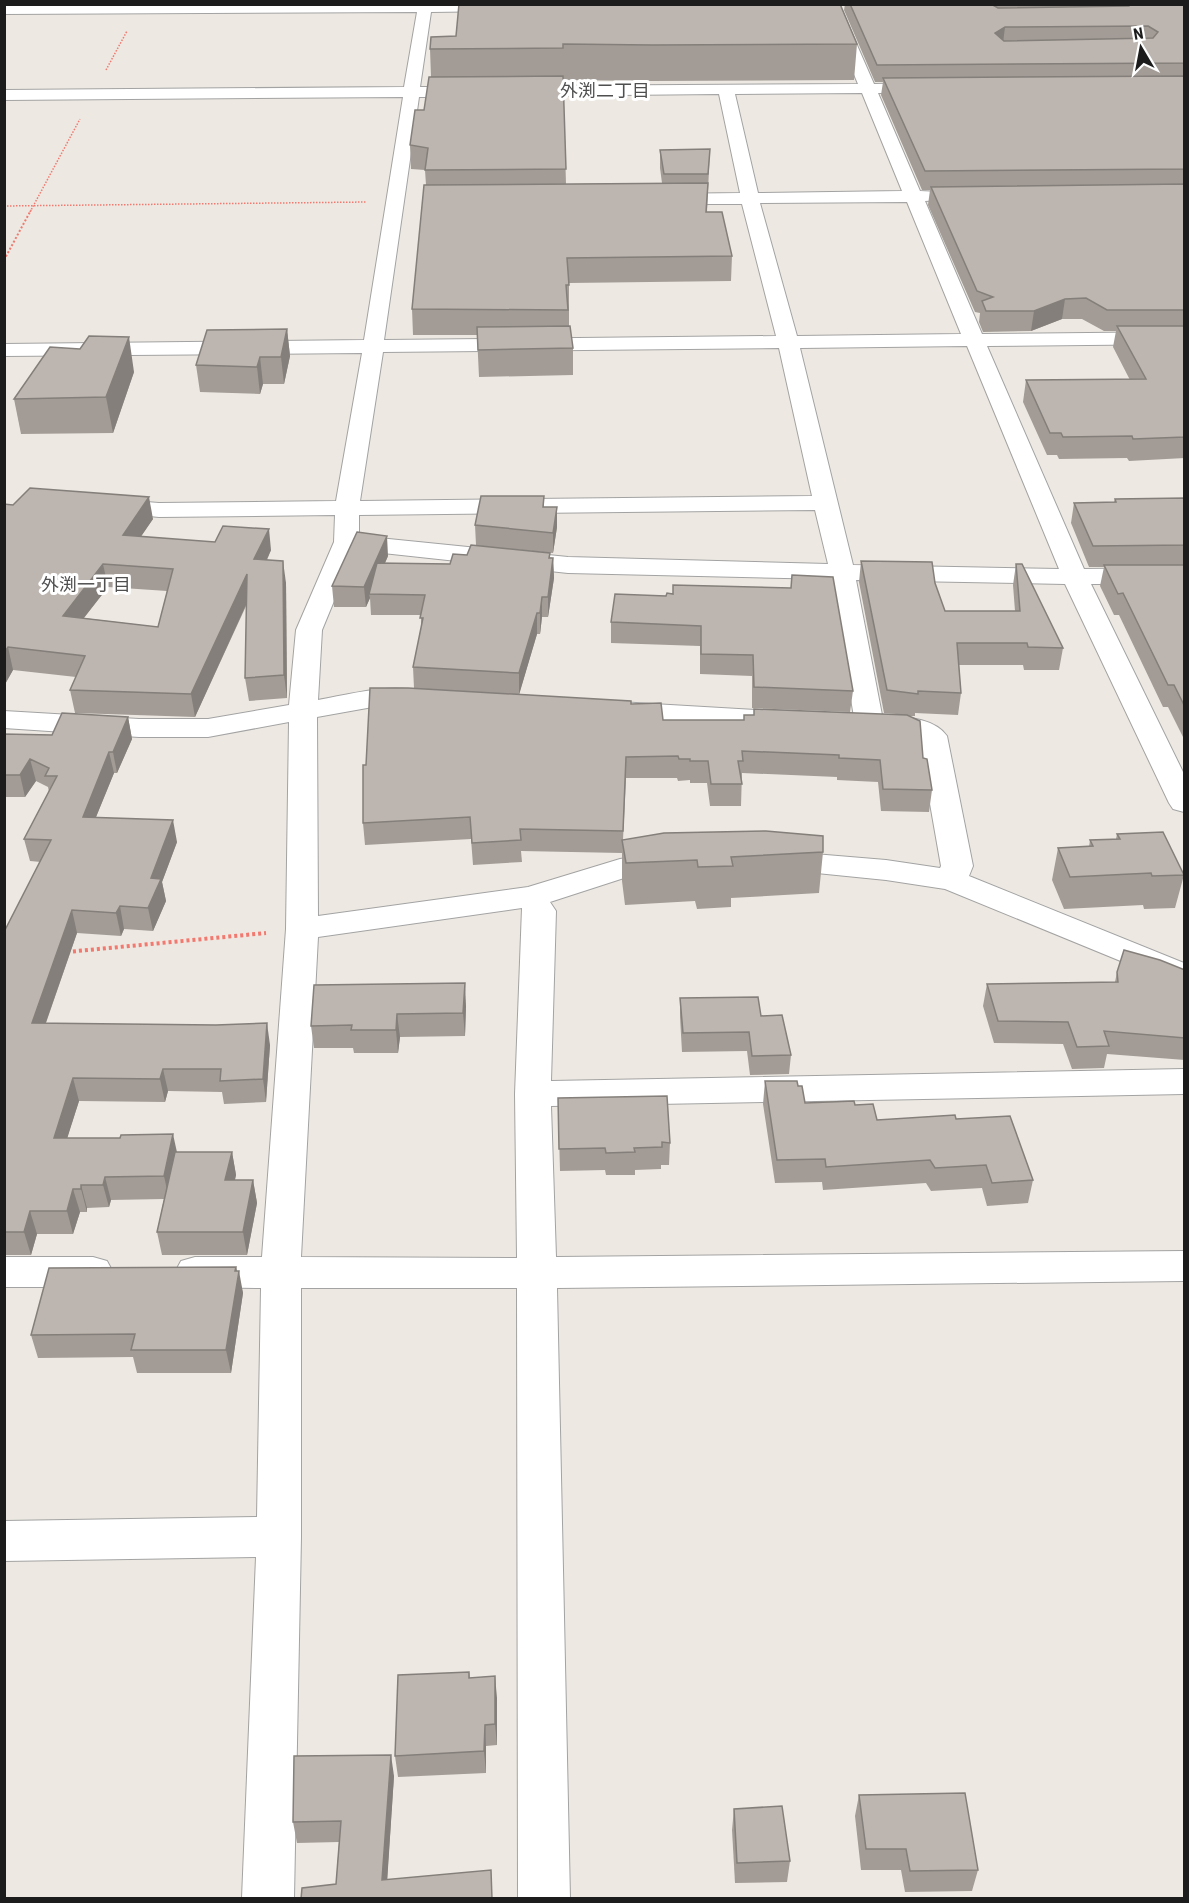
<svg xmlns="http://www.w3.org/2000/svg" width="1189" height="1903" viewBox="0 0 1189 1903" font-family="'Roboto Condensed','Noto Sans JP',sans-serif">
	<rect width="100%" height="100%" fill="#ede9e2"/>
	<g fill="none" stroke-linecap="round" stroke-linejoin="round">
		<g stroke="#a3a3a3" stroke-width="2">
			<g id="street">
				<path d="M507,4L509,7L507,10L502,11L431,12L420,87H433L441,92L433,97H419L384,340L776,336L742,204H661L655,203L652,199L655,195L661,194L740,193L719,94L520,96L512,91L520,86L858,84L825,4H839L874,84L928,83L936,88L928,93H878L920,191L940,192L943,196L940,200L925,201L982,334L1184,332V344L987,346L1084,569L1184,568V584H1091L1184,774V812L1173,809L1169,803L1065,584L856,580L882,715C902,717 934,717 947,736L973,866L969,876L1184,963V987L945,889L886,880L767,868L762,861L767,854L778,851L886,860L940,868L941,866L919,741L905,734L859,729L855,723L831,579L568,573L355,550L322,630L318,700C352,694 389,683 424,692L428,698L424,704L414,706L384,705L317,717L318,916L528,887L620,859L666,852L677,855L682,862L677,869L624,878L550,902L556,911L551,1081L1184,1069V1094L551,1106L556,1257L1184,1251V1281L557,1288L570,1898H518L517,1288H301V1537L294,1898H242L256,1557L4,1561V1521L257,1517L261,1288L195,1287L181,1283L175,1272L181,1261L195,1257H262L286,929L289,722L208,737H139L4,728V711L139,719H208L289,705L296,630L334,542L335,515L159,517L99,511L96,506L99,501L108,499L159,503L336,501L362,353L4,356V344L364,340L403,97L4,100V90L404,87L417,12L4,14V6ZM862,93L902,191L758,193L735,94ZM907,202L961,334L797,336L760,203ZM967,346L1059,569L853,565L800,348ZM779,348L812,496L360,501L383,352ZM815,510L828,564L568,557L359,536V515ZM522,908L515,1094L517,1258L301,1257L318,937Z"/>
				<path d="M619,702L789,712L799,715L803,721L799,727L789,730L609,716L605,710L609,704Z"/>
				<path d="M4,1257H93L107,1261L113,1272L107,1283L93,1287H4Z"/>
			</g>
		</g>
		<g stroke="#f1796f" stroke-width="1.5" stroke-dasharray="1.5 1.5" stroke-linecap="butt">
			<path d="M106,70L127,31"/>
			<path d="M4,206L367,202"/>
			<path d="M30,212L80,119"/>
		</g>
		<path stroke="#f1796f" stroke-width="2" stroke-dasharray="2 2" stroke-linecap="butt" d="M4,260L31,210"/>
		<path stroke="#f1796f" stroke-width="4" stroke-dasharray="3 3" stroke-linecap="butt" d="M67,952L266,933"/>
		<use href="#street" fill="#fff" fill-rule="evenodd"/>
	</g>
	<g fill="#a39c96" fill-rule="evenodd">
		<path d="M845,4H1185V458L1129,461L1127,458L1059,459L1057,455H1047L1023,402L1026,380H1130L1113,347L1116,331H1104L1082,319H1062L1031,331L983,332L979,322L980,313L975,312L928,205L930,190H922L881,95L883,82H875L844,10Z"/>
		<path d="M431,37L857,44L854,80L651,81L563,80L566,184L662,183L660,168V150L710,149L707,212L732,256L731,281L569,283V326L573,348V375L479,377L477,335H413L412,309L426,185L425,170L411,169L410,145L424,110L431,77L430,49Z"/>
		<path d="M287,329L290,356L284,384H263L260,394L200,392L196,365Z"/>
		<path d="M134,372L113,433L21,434L14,399Z"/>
		<path d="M544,496V507L557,527L553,553L512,549L553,558L554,578L548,617H542L540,634H537L519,694L631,704L663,720H743L896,714L884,713L859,582L861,561L935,583L945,611H1015L1013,585L1016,564L1063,648L1059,670H1024L1023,665H959L961,693L958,715L915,713V716H909L932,790L929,812L881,811L878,782L837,780V777L742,773L741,806H710L707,783H690V780L678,781L677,778H626L623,840L823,852L819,893L731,898V907L697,909L695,901L625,905L622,881V853L521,851L522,862L473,865L471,839L365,845L363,823L366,765L414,688L413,667L421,628V615H371L370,598L366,607H334L332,586L388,556L385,563L450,564L467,555L476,545L475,525Z"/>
		<path d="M1185,498V741L1168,707H1163L1119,615H1114L1100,586L1104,567H1089L1071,523L1074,503L1114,502L1115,499Z"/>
		<path d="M4,504L153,519L141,536L271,550L267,560L286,583L287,698L249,701L245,678L247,604L195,717L75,713L70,690L76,677L13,670L4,686ZM108,587L167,591L158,627L84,618Z"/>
		<path d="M792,575L853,691L850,712L752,708V676L700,674V646L611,643V622L666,596L791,588Z"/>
		<path d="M128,717L132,739L117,773H114L96,817L177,842L162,882L166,901L153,931L124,929L121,936L77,933L46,1023L270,1045L266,1102L224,1104L222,1092L168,1091L165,1102L79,1101L67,1138L177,1152H232L236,1175L235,1180H253L257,1203L247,1255H162L157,1232L164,1199L111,1200L109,1207L87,1208V1212H80L73,1234H37L31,1255H4V932L41,862L30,861L24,839L49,792L48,787L36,781L25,797H4V734L52,735Z"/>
		<path d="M1117,834L1184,875L1175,908L1144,909L1143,905L1064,909L1052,880L1058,848L1089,847L1090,840L1116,839Z"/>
		<path d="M1185,970V1060L1107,1054L1104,1068L1072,1069L1063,1044L994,1043L983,1006L987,984L1115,982L1117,972Z"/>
		<path d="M314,985L466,1006L465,1036L400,1037L398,1053H354L353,1048H314L311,1026Z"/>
		<path d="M680,998L761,1016L791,1055L789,1074L750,1075L747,1051L682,1052L680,1017Z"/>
		<path d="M765,1081L798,1086L805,1103L855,1105L877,1120L956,1119L1033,1180L1028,1203L987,1206L982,1188L931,1191L926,1183L823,1190L822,1182L775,1183L763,1104Z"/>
		<path d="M558,1098L670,1143L669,1165H661V1169L635,1170V1175H606L605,1170L560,1171Z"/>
		<path d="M236,1267L243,1293L231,1373H137L133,1357L38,1358L31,1335Z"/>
		<path d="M469,1672L470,1678L497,1698V1745L486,1746V1773L398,1777L395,1756Z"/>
		<path d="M394,1776L387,1880L336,1884L339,1842L297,1843L293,1822Z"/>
		<path d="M859,1795L978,1870L972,1891L905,1892L901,1870H861L855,1816Z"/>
		<path d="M734,1809L790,1861L787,1882L735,1883L732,1830Z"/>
	</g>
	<g fill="#847f7a">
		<path d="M1005,27L1003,43L995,33Z"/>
		<path d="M1065,299L1062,319L1031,331L1034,311Z"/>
		<path d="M287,329L290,356L284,384L281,357Z"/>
		<path d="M129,337L134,372L113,433L106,397Z"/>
		<path d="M260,357L263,384L260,394L257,367Z"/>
		<path d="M149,497L153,519L127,557L123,535Z"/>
		<path d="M557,507V527L553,553V533Z"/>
		<path d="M269,529L271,550L257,581L254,559Z"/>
		<path d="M387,536L388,556L371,594H369L370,598L366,607L364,587Z"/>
		<path d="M553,558L554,578L548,617V597Z"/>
		<path d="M283,561L286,583L287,698L284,675Z"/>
		<path d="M103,564L108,587L68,638L63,616Z"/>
		<path d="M247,574L250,596L195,717L191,694Z"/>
		<path d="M542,597V617L540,634V613Z"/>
		<path d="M537,613V634L519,695V673Z"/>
		<path d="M8,647L13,670L4,686V653Z"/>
		<path d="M128,717L132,739L117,773L113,752Z"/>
		<path d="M109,752L114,773L87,839L83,817Z"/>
		<path d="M30,759L36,781L25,797L20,775Z"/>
		<path d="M173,820L177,842L162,882L166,901L153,931L148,908L151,878Z"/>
		<path d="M120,906L124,929L121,936L116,913Z"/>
		<path d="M72,910L77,933L38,1045L32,1023Z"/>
		<path d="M465,983L466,1006L465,1036L463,1013Z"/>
		<path d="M397,1014L400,1037L398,1053L396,1030Z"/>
		<path d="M267,1023L270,1045L266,1102L263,1079Z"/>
		<path d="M163,1069L168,1091L165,1102L160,1079Z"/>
		<path d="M73,1078L79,1101L60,1161L54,1138Z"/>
		<path d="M173,1134L178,1157L169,1199L164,1176Z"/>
		<path d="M232,1152L236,1175L229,1203L225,1180Z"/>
		<path d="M105,1177L111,1200L109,1207L103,1185Z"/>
		<path d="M253,1180L257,1203L247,1255L243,1232Z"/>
		<path d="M81,1185L87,1208V1212L81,1189Z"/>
		<path d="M73,1189L80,1212L73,1234L67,1211Z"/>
		<path d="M30,1211L37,1234L31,1255L24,1232Z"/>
		<path d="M236,1267L238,1277L239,1271L243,1293L231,1373L226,1350Z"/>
		<path d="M495,1676L497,1698V1745L495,1724Z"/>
		<path d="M485,1725L486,1746V1773L484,1751Z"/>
		<path d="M391,1755L394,1776L386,1899L382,1880Z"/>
	</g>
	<g fill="#bdb5af" stroke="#847f7a" stroke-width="1.5" fill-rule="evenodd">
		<path d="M459,4H840L857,44L652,45L563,44V48L430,49L431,37L456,36Z"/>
		<path d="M850,4H991L998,8L1129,6L1131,4H1185V63L877,65ZM1148,26L1158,32L1153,38L1004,41L995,33L1005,27Z"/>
		<path d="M563,76L566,169L425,170L428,148L410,145L415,110H424L429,77Z"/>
		<path d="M1185,76V169L925,171L883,78Z"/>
		<path d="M710,149L708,174H664L660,150Z"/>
		<path d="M708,183L706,212H722L732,256L567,258L569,285H566L568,310L412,309L424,185Z"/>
		<path d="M1185,184V310H1107L1086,298L1065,299L1034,311H986L982,301L993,297L977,291L931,187Z"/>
		<path d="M570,326L573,348L478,350L477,327Z"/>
		<path d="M1117,326H1185V437L1133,439L1132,436L1063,437L1061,433H1050L1026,380L1146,379Z"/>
		<path d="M287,329L281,357H260L257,367L196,365L207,330Z"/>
		<path d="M89,336L129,337L106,397L14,399L50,347L80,349Z"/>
		<path d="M30,488L149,497L123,535L215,542L223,526L269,529L254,559L283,561L284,675L245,678L247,574L191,694L70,690L85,656L8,647L4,653V504L13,505ZM103,564L173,569L158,627L63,616Z"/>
		<path d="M481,496H544L543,507H557L553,533L475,525Z"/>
		<path d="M1185,498V545L1093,546L1074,503L1116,502L1115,499Z"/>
		<path d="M357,532L387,536L364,587L332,586Z"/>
		<path d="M471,545L550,553L549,558H553L548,597H542L540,613H537L519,673L413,667L423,618H420L425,595L369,594L377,563L450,564L453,554L467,555Z"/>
		<path d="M861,561L932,562L935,583L945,611H1020L1016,564H1022L1063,648L1028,647L1027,643H957L961,693L918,691V694L887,690Z"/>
		<path d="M1104,565H1185V707L1174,685H1168L1123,593L1118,594Z"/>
		<path d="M792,575L833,577L853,691L754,687L753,655L701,654V626L611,622L615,594L666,596L667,593L673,594V585L791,588Z"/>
		<path d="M370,688H408L631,701V704L661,703L663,720H744V715H754V709L907,715L920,721L923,758L927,759L932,790L883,789L880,760L839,758V755L742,751L743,761H738L742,784H711L708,761H690V759H679L678,756L626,757L623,831L520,829L521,840L472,843L470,817L363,823V765H366Z"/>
		<path d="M62,713L128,717L113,752H109L83,817L173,820L151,878L161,879L148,908L120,906L116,913L72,910L32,1023L216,1025L267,1023L263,1079L220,1081L221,1069H163L160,1079L73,1078L54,1138H120L121,1135L173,1134L164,1176L105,1177L103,1185H81V1189H73L67,1211H30L24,1232H4V932L51,840L24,839L57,776H45L49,768L30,759L20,775H4V734L52,735Z"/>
		<path d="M766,831L823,836V852L731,857L733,866L698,867L697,860L626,863L622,840L664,833Z"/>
		<path d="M1163,832L1184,875L1152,876L1151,873L1070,877L1058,848L1093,846L1090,840L1120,839L1117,834Z"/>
		<path d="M1124,950L1160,960L1185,970V1038L1104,1031L1109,1046L1077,1047L1068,1022L998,1021L987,984L1118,982L1117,972Z"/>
		<path d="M465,983L463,1013L397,1014L396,1030H351L352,1025L311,1026L314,985Z"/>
		<path d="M758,997L761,1016L782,1015L791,1055L752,1056L749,1032L683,1033L680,998Z"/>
		<path d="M765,1081H797L798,1086H802L805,1103L854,1101L855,1105L873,1104L877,1120L955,1115L956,1119L1010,1116L1033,1180L992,1183L986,1165L935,1168L930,1160L826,1167L825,1159L777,1160Z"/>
		<path d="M667,1096L670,1143L662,1142V1147L634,1148L635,1152L606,1153L605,1148L559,1149L558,1098Z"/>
		<path d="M175,1152H232L225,1180H253L243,1232H157Z"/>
		<path d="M236,1267L235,1271H239L226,1350H131L135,1334L31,1335L49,1268Z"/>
		<path d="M469,1672V1678L495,1676V1724L485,1725L484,1751L395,1756L398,1675Z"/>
		<path d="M391,1755L382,1880L491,1870L492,1899H301L302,1888L336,1884L341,1821L293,1822L294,1756Z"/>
		<path d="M965,1793L978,1870L910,1871L906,1849H866L859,1795Z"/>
		<path d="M782,1806L790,1861L737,1863L734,1809Z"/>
	</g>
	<g text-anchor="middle" stroke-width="6" stroke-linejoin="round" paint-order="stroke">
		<g font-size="18" fill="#4f4f4f" stroke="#fff">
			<text x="605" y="97">外渕二丁目</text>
			<text x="86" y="591">外渕一丁目</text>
		</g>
	</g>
	<rect width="1189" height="1903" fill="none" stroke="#1c1c1c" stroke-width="12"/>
	<g transform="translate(1141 48) rotate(350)" stroke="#ffffff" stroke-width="4.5" paint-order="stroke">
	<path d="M0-4.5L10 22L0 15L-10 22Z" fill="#1c1c1c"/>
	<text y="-9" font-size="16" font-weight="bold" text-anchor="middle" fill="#1c1c1c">N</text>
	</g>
</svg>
